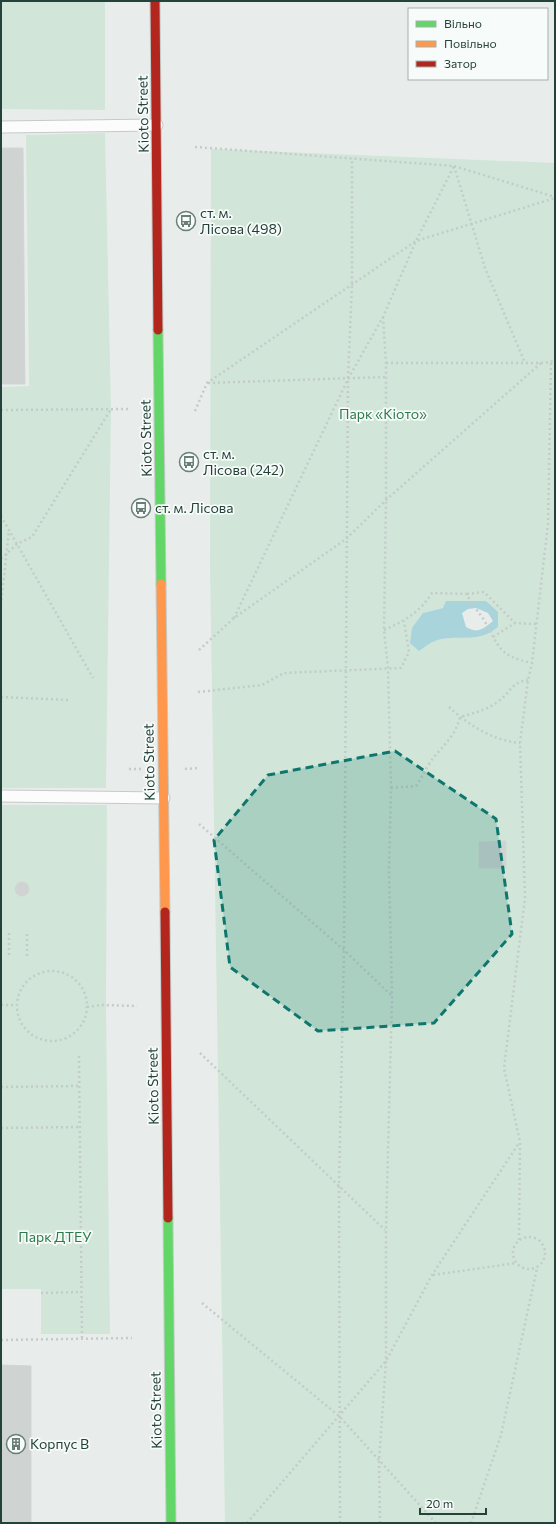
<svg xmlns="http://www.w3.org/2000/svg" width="556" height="1524" viewBox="0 0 556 1524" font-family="Commissioner,sans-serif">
	<rect width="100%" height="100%" fill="#e8edeb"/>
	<g fill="#d1e6d8" fill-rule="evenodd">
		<path d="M1,1H105V110L1,109Z"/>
		<path d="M105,133L111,409L106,788H1V387L29,386L26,135Z"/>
		<path d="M211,149L555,163V1523H225L210,565ZM486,601L498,627C477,645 457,633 435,641C429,643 424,648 419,651L423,613L443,608Z"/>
		<path d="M1,805H107L106,1006L110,1334H41V1289H1Z"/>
	</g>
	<path fill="#a9d4db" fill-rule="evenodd" d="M446,601H486L498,612V627C477,645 457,633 435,641C429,643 424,648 419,651L410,643L412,628L423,613L443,608ZM476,608L488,613L493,621C483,629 478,634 466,627L462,613L468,609Z"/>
	<g fill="#cfd4d2" stroke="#d1d6d4">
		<path d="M1,148H23L25,384H1Z"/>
		<path d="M506,841V868H479V842Z"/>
		<circle cx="22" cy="889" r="7"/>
		<path d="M1,1365L31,1366V1523H1Z"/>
	</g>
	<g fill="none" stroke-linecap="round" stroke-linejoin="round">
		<g stroke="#c5cac8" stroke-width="13">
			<g id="lane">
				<path d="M1,127L157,125"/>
				<path d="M1,796L164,798"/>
			</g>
		</g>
		<g stroke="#c3cbc8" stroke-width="11">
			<g id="fast">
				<path d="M158,330L161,584"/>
				<path d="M168,1218L171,1523"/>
			</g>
		</g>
		<g stroke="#c3cbc8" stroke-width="11">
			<path id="slow" d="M161,584L165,912"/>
		</g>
		<g stroke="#c3cbc8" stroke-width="11">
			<g id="jam">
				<path d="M155,1L158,330"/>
				<path d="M165,912L168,1218"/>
			</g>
		</g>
		<g stroke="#c3ccca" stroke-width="2.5" stroke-dasharray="2 3" stroke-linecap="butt">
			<path d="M195,147L454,166L555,197"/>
			<path d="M454,166L485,268L525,363"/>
			<path d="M386,363H541L551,362L555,358"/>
			<path d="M208,383L385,377"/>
			<path d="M1,410L129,409"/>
			<path d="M195,411L207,383L416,241L555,198"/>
			<path d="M1,516L93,678"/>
			<path d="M1,559L17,544L32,537L111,409"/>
			<path d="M467,594L484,592L515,623"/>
			<path d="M1,605L9,530"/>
			<path d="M234,618L348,379L383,317L416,241L454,166"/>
			<path d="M384,630C405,621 420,612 432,593L467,594C471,604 478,611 484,620C499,646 498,656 532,663"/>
			<path d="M493,637L515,623L537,624"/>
			<path d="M199,650L234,618L346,539L386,500L541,363"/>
			<path d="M198,692L262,685L284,673L401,668L409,652L404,621"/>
			<path d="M1,697L69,700"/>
			<path d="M449,707C468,725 494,741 520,743"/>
			<path d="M129,769H142"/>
			<path d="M185,769L199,768"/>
			<path d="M391,788L416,786C421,779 424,772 429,764C441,746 454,740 460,717C474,713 488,710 500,700C512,691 510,683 528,680"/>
			<path d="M199,824L344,950L391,995"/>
			<path d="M9,933V957"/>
			<path d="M27,934V957"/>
			<circle cx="52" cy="1006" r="35"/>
			<path d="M1,1005H16"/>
			<path d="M87,1007L101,1005L137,1006"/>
			<path d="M200,1053L385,1230"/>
			<path d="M79,1056L82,1339"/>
			<path d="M1,1087L79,1086"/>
			<path d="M1,1128L79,1127"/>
			<circle cx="529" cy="1253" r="16"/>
			<path d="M519,1240L520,1142L504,1068L525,898L520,743L528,680L532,663L548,524L551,362"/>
			<path d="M433,1275L516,1263"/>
			<path d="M41,1293L81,1292"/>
			<path d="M202,1303L339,1416L436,1523"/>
			<path d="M1,1340L132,1338"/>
			<path d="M247,1523L386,1361L432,1275L519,1143"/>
			<path d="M340,1523L339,1186L344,950L348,379L352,284V158"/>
			<path d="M380,1523L379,1461L386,1361V1231L392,996L389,870L391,788L388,669L384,630L386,500V363L383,317"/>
			<path d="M471,1523L501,1435L537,1268"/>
		</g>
		<use href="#lane" stroke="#fcfcfc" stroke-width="11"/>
		<use href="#fast" stroke="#63d668" stroke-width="9"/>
		<use href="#slow" stroke="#ff974d" stroke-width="9"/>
		<use href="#jam" stroke="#b3261e" stroke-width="9"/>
	</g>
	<path fill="#0f766e" fill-opacity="0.2" stroke="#0f766e" stroke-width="3" stroke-dasharray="8 5" stroke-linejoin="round" d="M395,751L496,819L512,934L434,1023L318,1031L230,967L214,840L268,775Z"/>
	<defs>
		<g id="bus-ring" transform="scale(1)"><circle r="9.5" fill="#f7fbf9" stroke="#697e78" stroke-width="1.5"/><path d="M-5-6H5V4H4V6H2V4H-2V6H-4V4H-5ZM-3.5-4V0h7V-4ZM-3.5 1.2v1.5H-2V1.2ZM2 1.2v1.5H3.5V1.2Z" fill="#697e78"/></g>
		<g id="building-ring" transform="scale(1)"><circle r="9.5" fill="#f7fbf9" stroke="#697e78" stroke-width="1.5"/><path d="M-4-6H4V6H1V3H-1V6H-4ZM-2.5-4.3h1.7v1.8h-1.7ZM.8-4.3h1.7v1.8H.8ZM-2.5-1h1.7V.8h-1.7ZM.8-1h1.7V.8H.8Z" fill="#697e78"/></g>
	</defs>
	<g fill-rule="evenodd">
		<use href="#bus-ring" x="186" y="221"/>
		<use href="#bus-ring" x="189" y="462"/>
		<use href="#bus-ring" x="141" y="508"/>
		<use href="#building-ring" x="16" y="1444"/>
	</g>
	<g text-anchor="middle" stroke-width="3.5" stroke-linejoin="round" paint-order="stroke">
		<g font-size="14" fill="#24423a" stroke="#f7fbf9">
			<text transform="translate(143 114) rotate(-91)" y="5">Kioto Street</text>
			<text transform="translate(146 438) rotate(-91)" y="5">Kioto Street</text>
			<text transform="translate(149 762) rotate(-91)" y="5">Kioto Street</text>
			<text transform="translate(153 1086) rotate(-91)" y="5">Kioto Street</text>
			<text transform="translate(156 1410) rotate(-91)" y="5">Kioto Street</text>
		</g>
		<g font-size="14" fill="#24423a" stroke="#f7fbf9" text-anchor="start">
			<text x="200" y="218">ст. м.<tspan x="200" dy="16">Лісова (498)</tspan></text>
			<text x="203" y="459">ст. м.<tspan x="203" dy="16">Лісова (242)</tspan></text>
			<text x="155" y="513">ст. м. Лісова</text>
			<text x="30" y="1449">Корпус В</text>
		</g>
		<g font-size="14" fill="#2d7a4b" stroke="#f7fbf9">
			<text x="383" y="419">Парк «Кіото»</text>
			<text x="55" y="1242">Парк ДТЕУ</text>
		</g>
	</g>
	<rect width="556" height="1524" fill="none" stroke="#24423a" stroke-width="4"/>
	<rect x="408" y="8" width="140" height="72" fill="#f7fbf9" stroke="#a3b1ad"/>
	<rect x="416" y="21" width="20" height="6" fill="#63d668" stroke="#a3b1ad"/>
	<text x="444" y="28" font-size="12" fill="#24423a">Вільно</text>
	<rect x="416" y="41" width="20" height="6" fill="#ff974d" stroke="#a3b1ad"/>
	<text x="444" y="48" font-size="12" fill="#24423a">Повільно</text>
	<rect x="416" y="61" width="20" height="6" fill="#b3261e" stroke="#a3b1ad"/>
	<text x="444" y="68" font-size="12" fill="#24423a">Затор</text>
	<path d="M420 1508v6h66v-6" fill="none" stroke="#24423a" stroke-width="2"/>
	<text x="426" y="1508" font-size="12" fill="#24423a" stroke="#f7fbf9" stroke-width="3" paint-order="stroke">20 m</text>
</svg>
